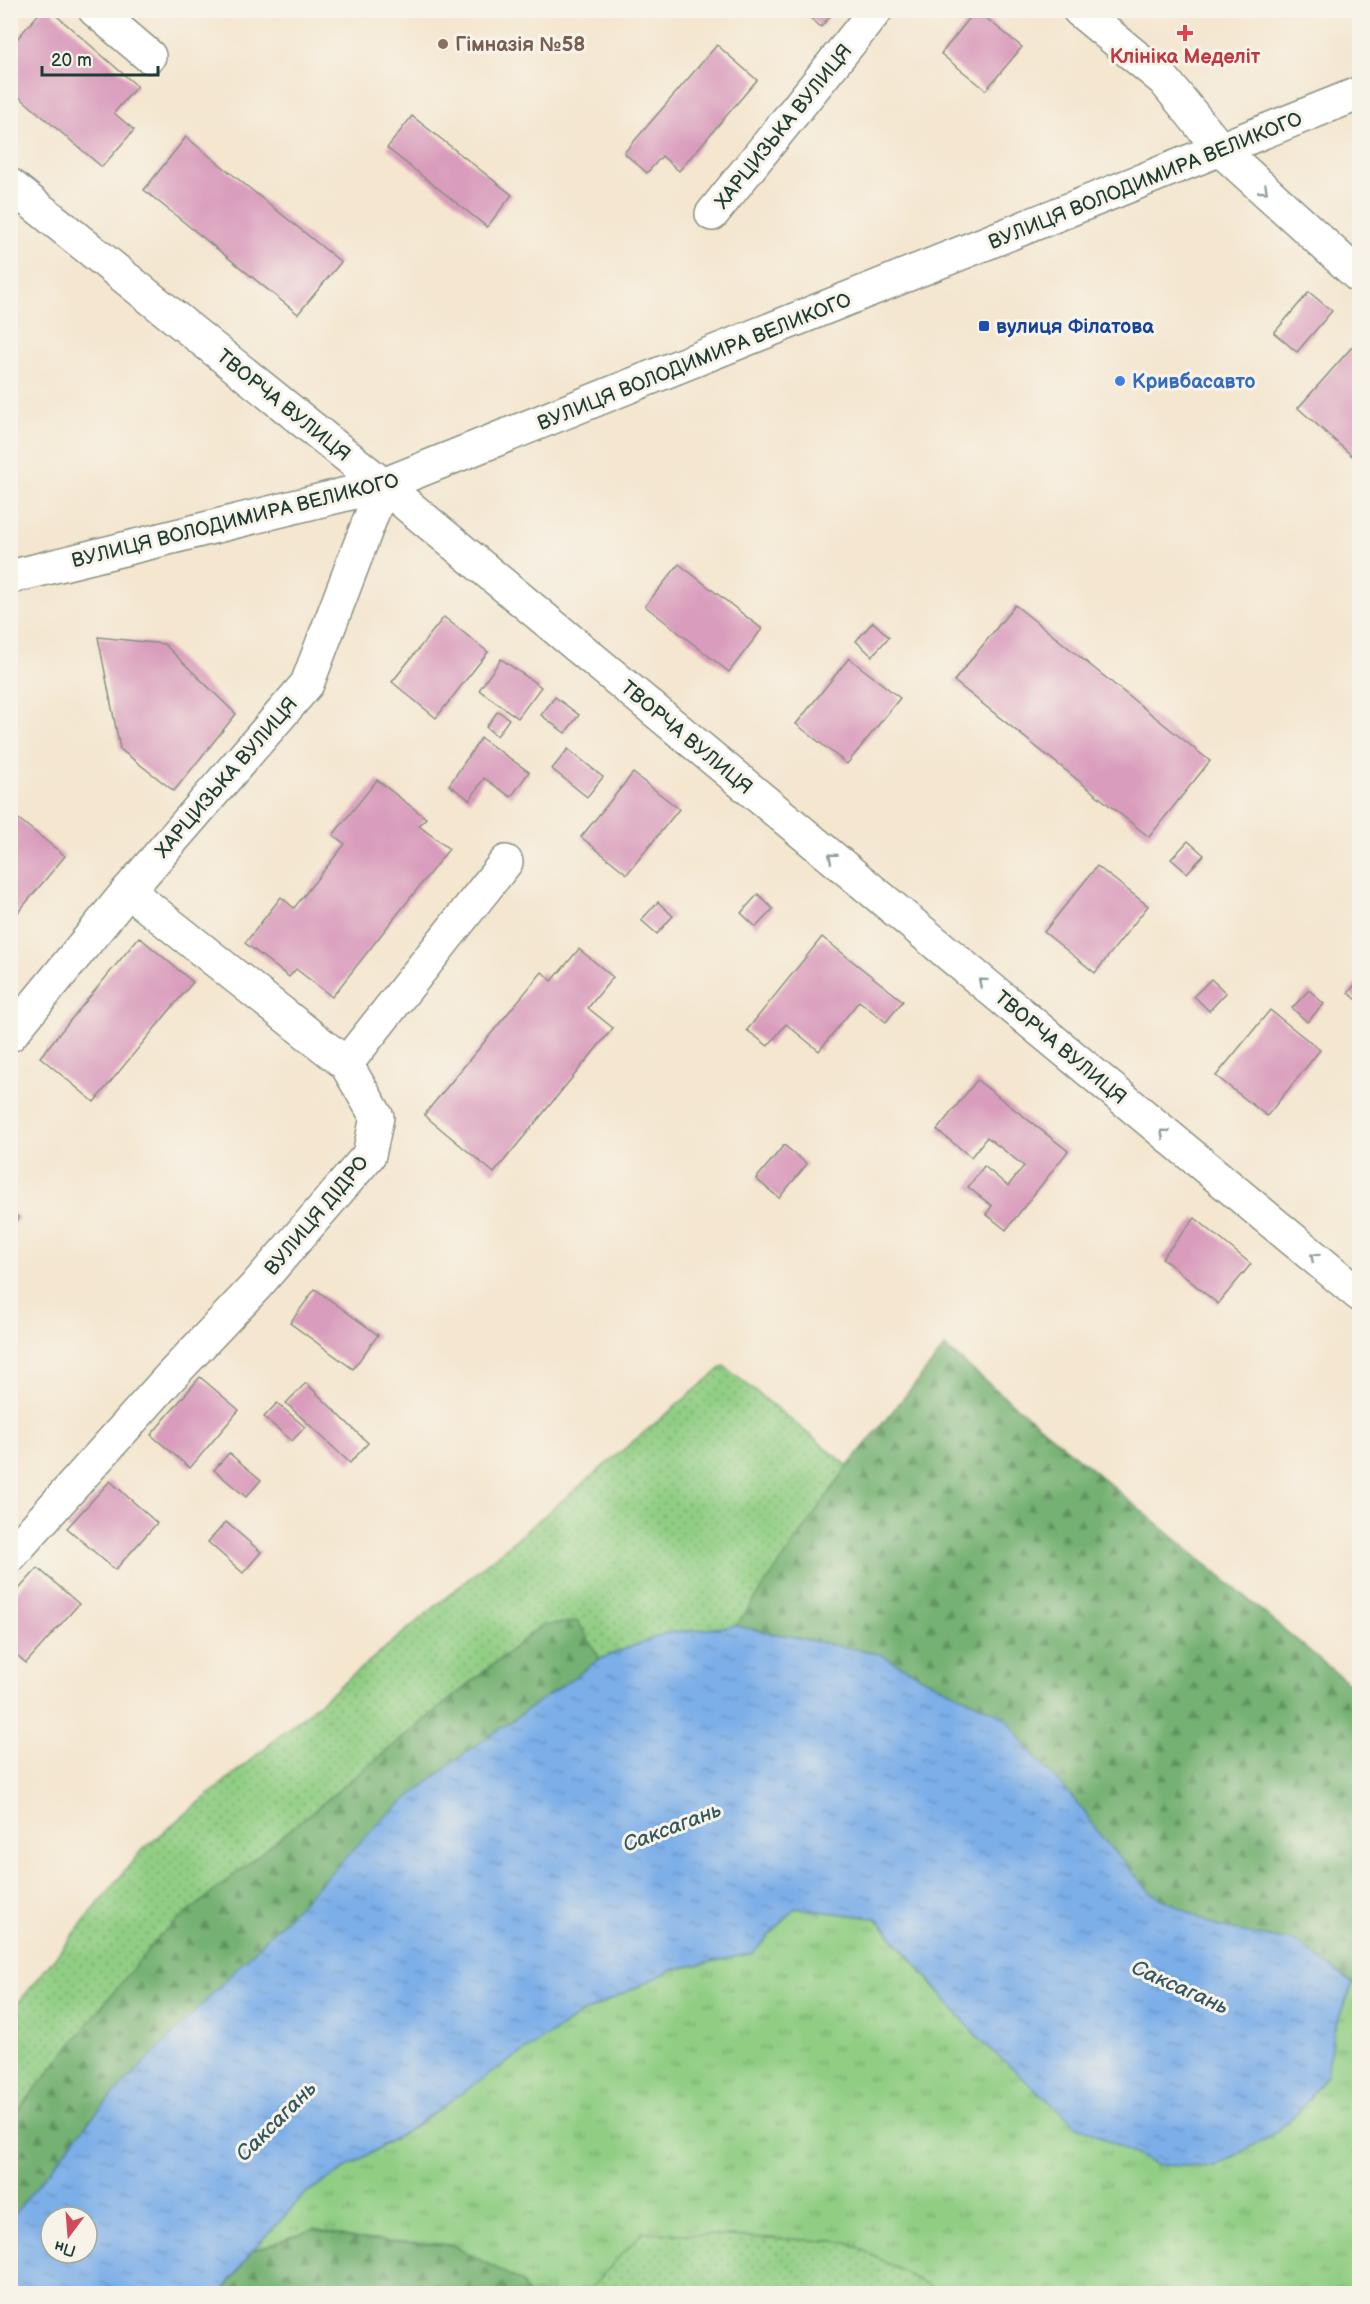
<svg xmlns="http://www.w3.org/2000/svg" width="1370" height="2304" viewBox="0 0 1370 2304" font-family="'Balsamiq Sans',sans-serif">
	<defs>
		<pattern id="grass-tufts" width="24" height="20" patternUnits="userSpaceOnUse" patternTransform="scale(1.5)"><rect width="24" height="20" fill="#91ce84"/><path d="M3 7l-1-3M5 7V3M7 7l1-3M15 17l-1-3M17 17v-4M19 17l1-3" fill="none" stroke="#76a86d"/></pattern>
		<pattern id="forest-firs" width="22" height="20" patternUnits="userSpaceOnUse" patternTransform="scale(1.5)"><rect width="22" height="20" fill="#74b172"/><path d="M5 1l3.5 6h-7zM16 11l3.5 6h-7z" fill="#5f915e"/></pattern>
		<pattern id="garden-dots" width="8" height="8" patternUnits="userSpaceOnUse" patternTransform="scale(1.5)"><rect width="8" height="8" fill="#91ce84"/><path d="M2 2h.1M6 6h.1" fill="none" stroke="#76a86d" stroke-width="1.8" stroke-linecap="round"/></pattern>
		<pattern id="water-ripples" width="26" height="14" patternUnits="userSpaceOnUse" patternTransform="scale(1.5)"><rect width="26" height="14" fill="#7baee8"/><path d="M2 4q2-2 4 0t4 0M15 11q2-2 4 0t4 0" fill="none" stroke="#648fbd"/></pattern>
	</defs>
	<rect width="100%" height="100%" fill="#f7f3e8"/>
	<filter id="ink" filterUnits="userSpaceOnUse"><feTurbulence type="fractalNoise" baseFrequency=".0167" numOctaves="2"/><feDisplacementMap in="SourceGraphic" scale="12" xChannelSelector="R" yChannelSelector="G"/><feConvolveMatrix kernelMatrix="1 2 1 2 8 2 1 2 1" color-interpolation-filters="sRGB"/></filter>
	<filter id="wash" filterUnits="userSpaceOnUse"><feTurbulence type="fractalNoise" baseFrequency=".008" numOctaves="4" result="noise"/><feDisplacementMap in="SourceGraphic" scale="24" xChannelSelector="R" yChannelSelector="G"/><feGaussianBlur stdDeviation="1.35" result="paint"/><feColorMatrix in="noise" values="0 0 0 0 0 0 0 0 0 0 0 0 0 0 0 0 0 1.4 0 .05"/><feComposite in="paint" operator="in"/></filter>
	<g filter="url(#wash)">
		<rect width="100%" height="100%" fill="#f4e6cf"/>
		<path fill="url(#grass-tufts)" stroke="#58865c" stroke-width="1.5" d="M795,1908L876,1918L981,2041L1215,2167L1275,2133L1302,2108L1327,2074L1334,2029L1353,1984L1359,1987V2293H942L848,2242L643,2232L586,2294L527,2293L522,2282L452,2245L358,2239L314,2229L252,2251L306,2193L413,2127L494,2071L583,2013L672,1970L753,1953Z"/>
		<g fill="url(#forest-firs)" stroke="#4a7753" stroke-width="1.5">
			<path d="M945,1347L1359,1692V1987L1298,1943L1215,1926L1151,1893L1102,1838L1063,1787L1029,1750L980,1705L931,1682L880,1654L736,1626L848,1466Z"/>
			<path d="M578,1621L600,1659L460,1757L387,1815L11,2220V2119L159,1936L541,1626Z"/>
			<path d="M314,2229L358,2239L452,2245L522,2282L527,2293L222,2294L252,2251Z"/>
		</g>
		<g fill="url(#garden-dots)" stroke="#58865c" stroke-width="1.5">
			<path d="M724,1366L848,1466L736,1626L666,1633L600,1659L578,1621L540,1626L159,1936L11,2119V2012L140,1852Z"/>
			<path d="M643,2232L848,2242L942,2293H586Z"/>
		</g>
		<path fill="url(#water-ripples)" stroke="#4d768e" stroke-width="1.5" fill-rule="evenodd" d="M736,1626L880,1654L931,1682L1006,1717L1029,1750L1081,1807L1102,1838L1151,1893L1215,1926L1298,1943L1353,1984L1334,2029L1327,2074L1302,2108L1275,2133L1215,2167L1156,2165L1076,2125L981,2041L877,1918L795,1908L753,1953L672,1970L583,2013L494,2071L413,2127L306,2193L252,2251L222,2293H11V2218L95,2114L387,1815L460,1757L600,1659L666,1633ZM51,2217H87V2253H51Z"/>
		<g id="blocks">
			<g fill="#d99cbc">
				<path d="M42,10H50L137,86L114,113L134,130L102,167L10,89V47Z"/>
				<path d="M801,10H835L821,27Z"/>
				<path d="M976,10L1022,47L986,90L941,54Z"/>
				<path d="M717,45L757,80L679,171L662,156L647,173L624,153Z"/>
				<path d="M412,116L512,195L487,227L387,148Z"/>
				<path d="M186,137L341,262L298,314L144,190Z"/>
				<path d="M1309,292L1332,311L1297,352L1274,333Z"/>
				<path d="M1360,338V459L1358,461L1298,408Z"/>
				<path d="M679,564L762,629L729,672L645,606Z"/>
				<path d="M1015,605L1210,761L1149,837L954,681Z"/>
				<path d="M444,617L488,652L436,718L392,682Z"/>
				<path d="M873,622L889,637L872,656L856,641Z"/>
				<path d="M98,637L164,644L236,714L174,791L120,749Z"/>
				<path d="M849,658L900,698L847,764L796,724Z"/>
				<path d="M501,659L541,687L518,718L479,690Z"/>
				<path d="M555,697L579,715L565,733L541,715Z"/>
				<path d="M498,711L509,719L497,736L486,727Z"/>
				<path d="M481,738L529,772L511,797L484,778L470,800L449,785Z"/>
				<path d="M568,749L603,777L587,797L552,769Z"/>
				<path d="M633,773L679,809L627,874L581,837Z"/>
				<path d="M377,780L426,818L419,826L449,849L332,997L296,969L289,977L245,943L281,897L294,908L345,844L333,835Z"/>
				<path d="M10,812L65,856L10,922Z"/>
				<path d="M1188,841L1204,855L1187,873L1171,859Z"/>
				<path d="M1097,866L1148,906L1095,973L1044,932Z"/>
				<path d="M758,894L773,909L756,927L741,913Z"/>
				<path d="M658,902L673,916L657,934L641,920Z"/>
				<path d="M139,937L193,982L94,1102L40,1057Z"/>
				<path d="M822,937L903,1001L886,1022L859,1001L819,1051L786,1024L768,1046L747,1030Z"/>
				<path d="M579,949L613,977L588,1008L613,1028L494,1173L424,1115L542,972L552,981Z"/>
				<path d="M1211,979L1226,993L1209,1011L1194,996Z"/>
				<path d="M1360,979V1002L1348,993Z"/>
				<path d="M1309,990L1324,1004L1307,1022L1292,1008Z"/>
				<path d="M1270,1010L1320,1050L1267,1116L1216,1076Z"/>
				<path d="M977,1080L1068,1151L1006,1230L986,1214L992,1206L968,1187L984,1166L1008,1186L1024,1166L987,1137L971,1157L937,1130Z"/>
				<path d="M784,1145L807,1164L779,1198L756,1179Z"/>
				<path d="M10,1210L19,1218L10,1228Z"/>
				<path d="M1195,1218L1251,1264L1218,1304L1162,1258Z"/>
				<path d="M315,1289L378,1335L353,1369L290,1323Z"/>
				<path d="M200,1377L239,1410L190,1468L151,1435Z"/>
				<path d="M306,1383L368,1443L350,1463L286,1403Z"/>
				<path d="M277,1403L305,1427L292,1441L264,1417Z"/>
				<path d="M229,1453L261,1480L246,1497L214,1470Z"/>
				<path d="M110,1481L157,1523L115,1570L67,1528Z"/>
				<path d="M226,1522L261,1552L243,1573L208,1542Z"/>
				<path d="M38,1568L79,1604L26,1663L10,1649V1599Z"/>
			</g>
		</g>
	</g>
	<g filter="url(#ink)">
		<use href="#blocks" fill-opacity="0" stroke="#8a9282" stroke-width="1.5"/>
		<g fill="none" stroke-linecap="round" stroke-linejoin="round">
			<g stroke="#8a9282" stroke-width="36">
				<g id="minor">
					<path d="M95,10L149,56"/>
					<path d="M1079,10L1164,80L1221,150L1360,277"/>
					<path d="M10,185L383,485L1360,1295"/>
					<path d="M712,214L876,10"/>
					<path d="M10,1035L128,891L307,684L383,485"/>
					<path d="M346,1064L506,862"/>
					<path d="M10,1556L170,1377L256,1286L369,1155L377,1117L346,1064L128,891"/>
				</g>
			</g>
			<g stroke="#8a9282" stroke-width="36">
				<path id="major" d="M10,577L383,485L1360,93"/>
			</g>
			<use href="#minor" stroke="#fff" stroke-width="33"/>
			<use href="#major" stroke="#fff" stroke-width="33"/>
		</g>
		<defs><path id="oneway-chevron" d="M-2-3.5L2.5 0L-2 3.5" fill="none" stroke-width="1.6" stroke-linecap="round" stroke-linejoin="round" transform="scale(1.5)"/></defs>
		<g stroke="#8f9e9a">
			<use href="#oneway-chevron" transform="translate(1264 190) rotate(43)"/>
			<use href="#oneway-chevron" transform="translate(832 857) rotate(-140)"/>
			<use href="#oneway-chevron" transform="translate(982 982) rotate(-140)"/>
			<use href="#oneway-chevron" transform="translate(1164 1133) rotate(-140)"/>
			<use href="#oneway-chevron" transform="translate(1314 1257) rotate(-140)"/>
		</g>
	</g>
	<path fill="#e0444e" stroke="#f7f3e8" stroke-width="2" d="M1182 24h6v6h6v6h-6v6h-6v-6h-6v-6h6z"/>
	<circle fill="#8d6e63" stroke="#f7f3e8" stroke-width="2" cx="443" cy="44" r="6"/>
	<rect fill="#1a4fb4" stroke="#f7f3e8" stroke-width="2" x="978" y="320" width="12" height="12" rx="3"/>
	<circle fill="#3f7fe0" stroke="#f7f3e8" stroke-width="2" cx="1120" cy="381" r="6"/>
	<g text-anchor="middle" stroke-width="6" stroke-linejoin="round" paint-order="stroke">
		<g font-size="20" font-weight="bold" fill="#785e54" stroke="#f7f3e8" text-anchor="start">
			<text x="455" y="51">Гімназія №58</text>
		</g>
		<g font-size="20" font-weight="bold" fill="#be3a42" stroke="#f7f3e8">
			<text x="1185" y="63">Клініка Меделіт</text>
		</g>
		<g font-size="20" fill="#1f3d34" stroke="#f7f3e8">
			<text transform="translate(783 126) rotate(-51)" y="7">ХАРЦИЗЬКА ВУЛИЦЯ</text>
			<text transform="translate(1145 180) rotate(-22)" y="7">ВУЛИЦЯ ВОЛОДИМИРА ВЕЛИКОГО</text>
			<text transform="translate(694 361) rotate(-22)" y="7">ВУЛИЦЯ ВОЛОДИМИРА ВЕЛИКОГО</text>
			<text transform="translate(284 405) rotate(39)" y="7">ТВОРЧА ВУЛИЦЯ</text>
			<text transform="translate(235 520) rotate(-14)" y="7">ВУЛИЦЯ ВОЛОДИМИРА ВЕЛИКОГО</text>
			<text transform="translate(687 737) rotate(40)" y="7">ТВОРЧА ВУЛИЦЯ</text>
			<text transform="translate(226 777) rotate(-49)" y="7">ХАРЦИЗЬКА ВУЛИЦЯ</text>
			<text transform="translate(1061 1047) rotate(40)" y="7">ТВОРЧА ВУЛИЦЯ</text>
			<text transform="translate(316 1215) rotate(-50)" y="7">ВУЛИЦЯ ДІДРО</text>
		</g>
		<g font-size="20" font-weight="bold" fill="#164399" stroke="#f7f3e8" text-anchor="start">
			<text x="996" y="333">вулиця Філатова</text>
		</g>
		<g font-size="20" font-weight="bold" fill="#366cbe" stroke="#f7f3e8" text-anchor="start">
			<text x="1132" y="388">Кривбасавто</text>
		</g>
		<g font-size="21" font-style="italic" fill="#365961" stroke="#f7f3e8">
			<text transform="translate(672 1827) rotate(-21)" y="7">Саксагань</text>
			<text transform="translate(1180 1987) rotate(24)" y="7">Саксагань</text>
			<text transform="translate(276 2121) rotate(-45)" y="7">Саксагань</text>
		</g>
	</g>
	<rect width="1370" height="2304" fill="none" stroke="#f7f3e8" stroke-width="36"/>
	<g transform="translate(69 2235) rotate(196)"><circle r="28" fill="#f7f3e8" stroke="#a1aaa0" stroke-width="1.5"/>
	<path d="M0-4.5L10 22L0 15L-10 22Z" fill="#d1495b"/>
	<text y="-9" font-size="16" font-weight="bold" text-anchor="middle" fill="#1f3d34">Пн</text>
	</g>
	<path d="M42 66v9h116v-9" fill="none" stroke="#1f3d34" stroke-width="3"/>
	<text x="51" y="66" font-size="18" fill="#1f3d34" stroke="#f7f3e8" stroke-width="4.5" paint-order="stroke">20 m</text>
</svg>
